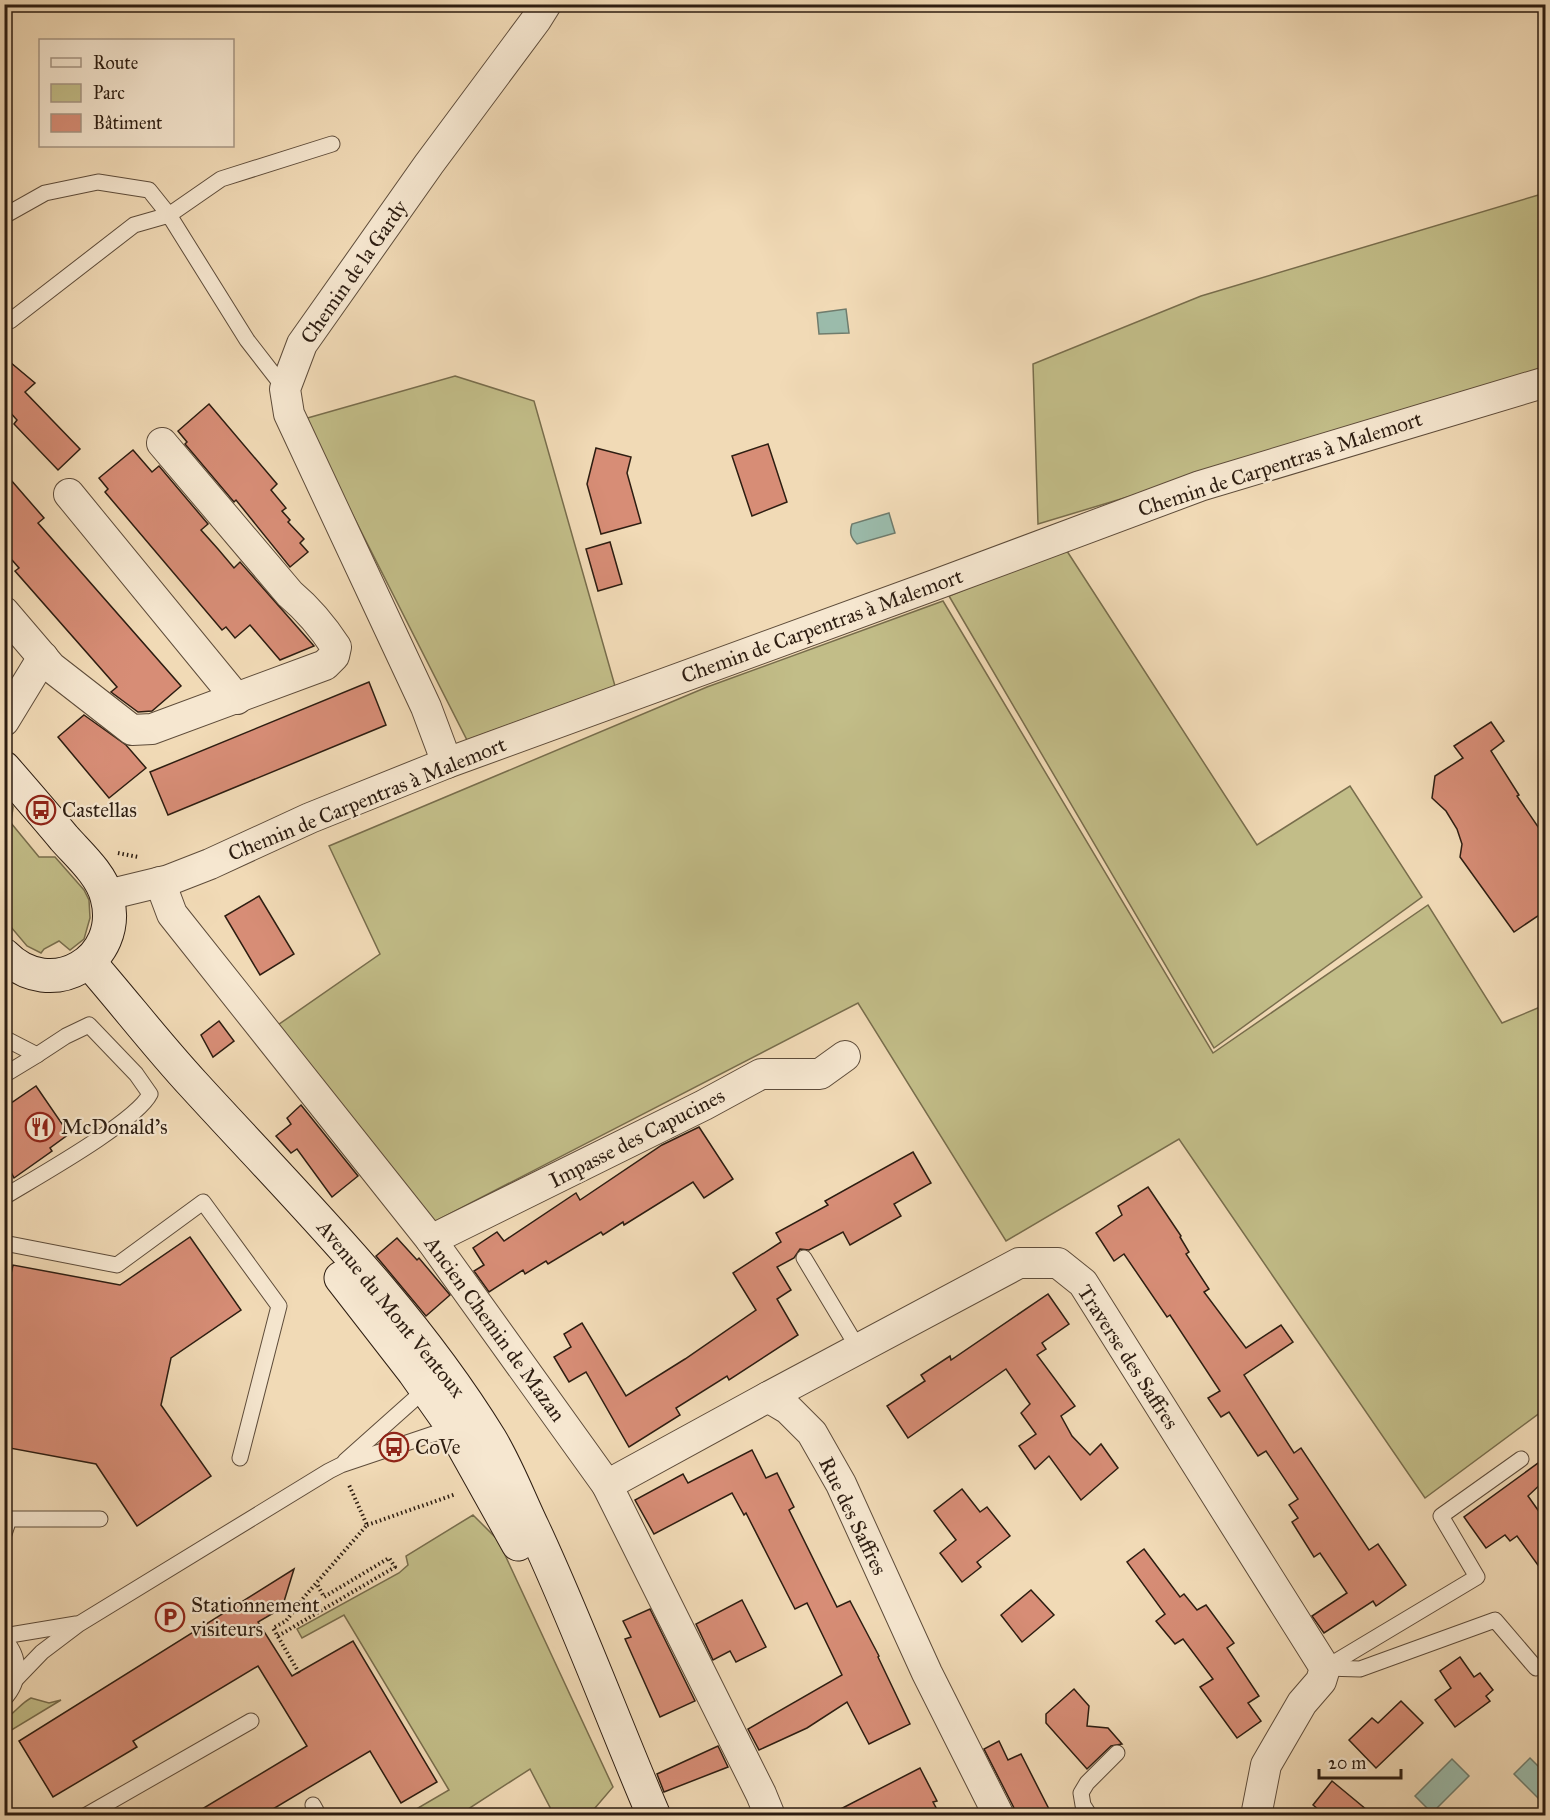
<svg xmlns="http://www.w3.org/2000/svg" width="1550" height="1820" viewBox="0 0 1550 1820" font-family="'IM FELL Great Primer',serif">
	<rect width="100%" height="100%" fill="#f1dab6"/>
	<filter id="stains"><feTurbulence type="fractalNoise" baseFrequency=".00333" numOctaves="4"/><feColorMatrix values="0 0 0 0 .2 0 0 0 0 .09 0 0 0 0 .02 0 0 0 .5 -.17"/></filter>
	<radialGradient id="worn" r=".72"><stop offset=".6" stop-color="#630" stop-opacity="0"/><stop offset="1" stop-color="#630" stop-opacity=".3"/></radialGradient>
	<g fill="#c2bd88" stroke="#786d4c" stroke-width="1.5">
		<path d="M1545,193V371L1038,524L1033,364L1201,296Z"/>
		<path d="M455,376L534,401L615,686L467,740L304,419Z"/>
		<path d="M1065,548L1257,845L1350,786L1422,897L1214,1048L949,596Z"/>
		<path d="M943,601L1213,1053L1428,905L1502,1023L1545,1005V1409L1425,1498L1179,1139L1006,1241L858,1003L432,1223L275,1027L380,954L329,846L707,687Z"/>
		<path d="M5,798L13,807L11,823L39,857H55L84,890L89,900L90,918L84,939L70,950L59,941L44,949L41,953L27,946L5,920Z"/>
		<path d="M473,1515L498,1540L613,1787L589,1815H554L530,1769L459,1815H406L449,1790L344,1615L302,1638L297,1629L399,1573L408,1565L406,1556Z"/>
		<path d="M31,1698L49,1703L61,1700L5,1734V1719C15,1713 21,1703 31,1698Z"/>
	</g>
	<g fill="#9bbbab" stroke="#6f7c6d" stroke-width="1.5">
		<path d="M846,309L849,333L819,334L817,313Z"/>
		<path d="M889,513L895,533L857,544C851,538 849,533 852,524Z"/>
		<path d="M1530,1758L1545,1773V1805L1514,1774Z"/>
		<path d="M1452,1759L1469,1776L1432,1813L1415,1796Z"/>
	</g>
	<g fill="#d78d76" stroke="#2d1d11" stroke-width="1.5">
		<path d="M4,357L35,383L25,392L80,449L58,470L14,424L17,420L7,409L4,411Z"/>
		<path d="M209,404L277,484L271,490L286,508L282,511L290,520L288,522L304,539L300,543L308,552L290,567L236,500L234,502L185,444L187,442L178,431Z"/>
		<path d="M768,444L787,502L752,516L732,456Z"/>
		<path d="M596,448L631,457L627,473L641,523L601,534L587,484Z"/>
		<path d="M133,450L152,472L159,466L208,524L201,530L218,549L234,568L240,562L314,646L280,660L250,625L235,638L226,627L222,630L105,492L108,489L99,478Z"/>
		<path d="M4,472L44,518L38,523L181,686L152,711L138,712L111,692L117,687L15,571L19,568L4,551Z"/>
		<path d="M610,542L622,584L598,591L586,549Z"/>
		<path d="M369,682L386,725L168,815L150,772Z"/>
		<path d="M84,715L126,745L146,768L109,798L58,737Z"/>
		<path d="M1491,722L1504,741L1491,751L1519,795L1517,796L1545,837V911L1514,932L1460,857L1462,844L1457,829L1446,811L1432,798L1435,776L1463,758L1454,746Z"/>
		<path d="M259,896L294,954L260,975L225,916Z"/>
		<path d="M219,1021L234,1041L213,1057L201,1035Z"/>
		<path d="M36,1086L69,1134L50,1148L52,1151L14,1178L12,1174L4,1179V1108Z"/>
		<path d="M301,1105L358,1176L332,1197L297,1149L291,1153L276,1136L291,1124L287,1118Z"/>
		<path d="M699,1127L733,1179L704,1198L693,1182L624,1225L623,1222L603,1235L601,1232L548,1264L546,1261L525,1274L523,1270L489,1292L474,1271L484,1265L473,1248L497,1232L504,1241L576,1193L580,1200L662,1145Z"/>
		<path d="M913,1152L931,1183L894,1204L901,1216L850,1245L843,1232L809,1250L800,1249L794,1258L777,1267L791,1290L777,1299L798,1335L729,1380L727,1376L676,1408L680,1415L629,1447L586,1372L569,1382L554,1357L571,1347L564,1334L582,1323L626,1396L685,1359L756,1310L733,1273L781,1242L776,1233L828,1205L825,1201Z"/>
		<path d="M1148,1187L1181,1236L1180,1237L1189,1252L1186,1254L1209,1289L1204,1292L1246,1348L1281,1325L1293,1342L1244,1375L1294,1453L1301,1448L1369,1550L1378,1544L1406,1585L1376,1606L1373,1601L1324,1633L1312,1616L1347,1593L1320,1553L1314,1557L1292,1522L1298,1518L1289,1505L1298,1499L1266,1451L1258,1456L1229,1412L1221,1417L1208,1398L1220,1391L1170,1315L1167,1317L1124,1254L1114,1261L1096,1233L1122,1215L1118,1206Z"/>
		<path d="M190,1237L241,1310L171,1358L161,1405L211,1476L137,1526L96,1464L4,1447V1305L13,1265L120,1285Z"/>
		<path d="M397,1238L417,1260L419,1258L450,1295L426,1316L376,1256Z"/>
		<path d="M1048,1294L1069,1324L1042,1343L1046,1349L1037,1355L1075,1406L1061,1416L1072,1436L1090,1455L1101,1444L1118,1468L1081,1500L1049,1456L1035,1469L1019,1446L1036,1434L1021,1413L1030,1404L1006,1369L908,1438L887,1406L925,1381L921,1375L950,1356L951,1360Z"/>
		<path d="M752,1450L766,1478L777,1473L794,1507L789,1510L837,1607L850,1601L879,1656L878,1657L910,1724L869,1744L847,1702L807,1728L759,1750L748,1729L842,1675L807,1603L795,1609L746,1513L744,1515L732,1493L654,1534L635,1500L683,1474L688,1483Z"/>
		<path d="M1545,1458V1480L1528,1496L1545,1520V1575L1517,1536L1510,1541L1505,1535L1486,1548L1464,1517Z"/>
		<path d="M962,1489L980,1512L987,1507L1010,1536L977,1562L981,1567L962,1582L940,1553L956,1540L934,1511Z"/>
		<path d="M1144,1549L1180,1597L1184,1594L1197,1610L1206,1605L1234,1643L1227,1648L1259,1696L1248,1703L1261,1721L1237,1738L1200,1687L1213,1679L1183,1639L1175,1644L1156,1621L1165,1614L1127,1562Z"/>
		<path d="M294,1569L282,1608L258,1622L292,1676L353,1641L437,1782L401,1803L370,1751L263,1815H192L307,1746L258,1666L133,1741L137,1747L53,1797L19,1741Z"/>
		<path d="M1031,1590L1054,1615L1022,1642L1001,1615Z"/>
		<path d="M742,1600L766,1647L736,1662L730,1651L713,1660L696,1624Z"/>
		<path d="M650,1609L695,1701L660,1717L625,1639L631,1637L623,1621Z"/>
		<path d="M1460,1657L1474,1677L1480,1673L1493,1690L1486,1696L1490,1701L1455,1727L1435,1700L1451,1688L1440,1671Z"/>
		<path d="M1074,1689L1089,1706L1087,1726L1108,1728L1122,1744L1111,1746L1087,1769L1046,1723V1714Z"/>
		<path d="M1401,1701L1423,1723L1376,1768L1349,1740L1372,1718L1378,1723Z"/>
		<path d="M999,1741L1008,1760L1021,1754L1052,1815H1016L1014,1808L984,1749Z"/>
		<path d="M718,1746L728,1767L664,1792L657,1774Z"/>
		<path d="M920,1768L937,1801L933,1802L940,1815H829Z"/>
		<path d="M1332,1781L1373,1815H1325L1313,1805Z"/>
	</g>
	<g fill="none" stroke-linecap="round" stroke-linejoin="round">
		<g stroke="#5e4c3a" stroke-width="17">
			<g id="lane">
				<path d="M4,216L45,193L98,182L149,190L169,215L221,179L332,144"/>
				<path d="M4,313L10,321L134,225L169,215L247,340L285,389"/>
				<path d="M4,1038L37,1055L4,1075"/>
				<path d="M4,1197C35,1178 136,1122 150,1094L136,1074L89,1025L66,1036L37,1055"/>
				<path d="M4,1243L117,1265L203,1202L279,1306L240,1458"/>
				<path d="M804,1258L858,1348"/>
				<path d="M345,1461L428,1387"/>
				<path d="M4,1534L9,1519H100"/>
				<path d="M4,1636L76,1624"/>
				<path d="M4,1639C21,1657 21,1681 4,1699"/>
				<path d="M1325,1668L1477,1577L1441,1516L1521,1459"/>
				<path d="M1325,1668L1360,1669L1495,1620L1536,1668"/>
				<path d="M16,1679L42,1652L79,1624L329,1471L341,1465L445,1430L453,1425"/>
				<path d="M313,1805L319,1816"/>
				<path d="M85,1816L251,1721"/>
				<path d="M1090,1816L1083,1805L1081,1793L1087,1783L1117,1753"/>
			</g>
		</g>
		<g stroke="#5e4c3a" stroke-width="32">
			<g id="street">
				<path d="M69,494L237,699"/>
				<path d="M4,612L51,667L132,730L152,729L325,665L334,656L336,647C323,627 309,610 290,594L162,443"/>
				<path d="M4,721L43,657"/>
				<path d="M447,763L426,707L289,414L285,389L302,344L429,164L536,20L546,4"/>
				<path d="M160,882L172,914L431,1240L607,1485L761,1794L770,1816"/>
				<path d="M107,895L169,880L210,864L310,818L447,763L940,583L1200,486L1546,382"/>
				<path d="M431,1240L704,1105L761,1074H820L845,1056"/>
				<path d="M768,1397L1019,1263H1058L1083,1283L1325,1668L1321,1681L1302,1703L1266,1765L1256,1816"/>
				<path d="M607,1485L768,1397L788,1409L812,1433L841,1484L927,1673L999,1816"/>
			</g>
		</g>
		<g stroke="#2d1d11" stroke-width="35">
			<g id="secondary">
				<path d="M4,768C24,791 44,814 64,838C79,855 101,874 107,897C124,960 51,1003 4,955"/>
				<path d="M89,962C124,1002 157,1045 193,1084C297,1198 409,1307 490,1439C507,1467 519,1499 533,1528C577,1622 613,1720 654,1816"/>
				<path d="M341,1278L414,1372L452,1426L518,1544"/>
			</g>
		</g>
		<g stroke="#2d1d11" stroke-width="4" stroke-dasharray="1.5 3" stroke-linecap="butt">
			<path d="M118,853L138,857"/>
			<path d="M367,1525L456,1494"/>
			<path d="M278,1636L395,1567L389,1558L324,1597L317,1584"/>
			<path d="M299,1673L273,1628L286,1621L305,1596L367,1525L349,1485"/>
		</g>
		<use href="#lane" stroke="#f6e7d0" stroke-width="15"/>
		<use href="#street" stroke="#f6e7d0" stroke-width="30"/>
		<use href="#secondary" stroke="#f6e7d0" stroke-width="33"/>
	</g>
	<defs>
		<g id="bus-ring" transform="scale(1.5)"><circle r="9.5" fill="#f6e7d0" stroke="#8f2418" stroke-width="1.5"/><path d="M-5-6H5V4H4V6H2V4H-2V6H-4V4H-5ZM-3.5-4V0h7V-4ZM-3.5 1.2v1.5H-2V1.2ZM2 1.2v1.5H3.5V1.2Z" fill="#8f2418"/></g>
		<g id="restaurant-ring" transform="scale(1.5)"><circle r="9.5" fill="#f6e7d0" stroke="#8f2418" stroke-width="1.5"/><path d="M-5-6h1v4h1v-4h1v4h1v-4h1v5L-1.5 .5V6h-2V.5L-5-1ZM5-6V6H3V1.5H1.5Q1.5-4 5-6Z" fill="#8f2418"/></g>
		<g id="parking-ring" transform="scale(1.5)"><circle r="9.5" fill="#f6e7d0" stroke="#8f2418" stroke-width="1.5"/><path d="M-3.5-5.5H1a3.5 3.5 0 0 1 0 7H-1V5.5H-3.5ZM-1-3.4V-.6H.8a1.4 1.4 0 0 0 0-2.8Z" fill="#8f2418"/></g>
	</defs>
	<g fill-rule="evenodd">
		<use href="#bus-ring" x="41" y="810"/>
		<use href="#restaurant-ring" x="40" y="1127"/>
		<use href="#bus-ring" x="394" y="1447"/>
		<use href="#parking-ring" x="170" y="1617"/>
	</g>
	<g text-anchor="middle" stroke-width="4.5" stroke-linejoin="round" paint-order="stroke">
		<g font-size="21" fill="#2d1d11" stroke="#f6e7d0">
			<text transform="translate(354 272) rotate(-55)" y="7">Chemin de la Gardy</text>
			<text transform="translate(1280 464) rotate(-18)" y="7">Chemin de Carpentras à Malemort</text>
			<text transform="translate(822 626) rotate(-20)" y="7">Chemin de Carpentras à Malemort</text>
			<text transform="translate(367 799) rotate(-22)" y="7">Chemin de Carpentras à Malemort</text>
			<text transform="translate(637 1138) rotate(-27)" y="7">Impasse des Capucines</text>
			<text transform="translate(391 1309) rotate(51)" y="7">Avenue du Mont Ventoux</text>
			<text transform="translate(495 1329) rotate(54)" y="7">Ancien Chemin de Mazan</text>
			<text transform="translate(1128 1357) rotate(57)" y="7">Traverse des Saffres</text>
			<text transform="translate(853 1516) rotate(64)" y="7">Rue des Saffres</text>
		</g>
		<g font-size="21" fill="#2d1d11" stroke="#f6e7d0" text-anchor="start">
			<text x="62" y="817">Castellas</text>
			<text x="61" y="1134">McDonald's</text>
			<text x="415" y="1454">CoVe</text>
			<text x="191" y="1612">Stationnement<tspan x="191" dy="24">visiteurs</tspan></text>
		</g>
	</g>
	<rect width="1550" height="1820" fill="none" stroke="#f1dab6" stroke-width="24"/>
	<rect x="6" y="6" width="1538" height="1808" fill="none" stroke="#2d1d11" stroke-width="3"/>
	<rect x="12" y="12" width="1526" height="1796" fill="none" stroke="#2d1d11" stroke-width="1.5"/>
	<rect x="39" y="39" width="195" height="108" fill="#f6e7d0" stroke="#a69684" stroke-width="1.5"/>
	<rect x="51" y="58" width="30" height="9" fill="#f6e7d0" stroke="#a69684" stroke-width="1.5"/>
	<text x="93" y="69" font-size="18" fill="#2d1d11">Route</text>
	<rect x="51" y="84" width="30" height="18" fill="#c2bd88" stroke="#a69684" stroke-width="1.5"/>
	<text x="93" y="99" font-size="18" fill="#2d1d11">Parc</text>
	<rect x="51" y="114" width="30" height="18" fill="#d78d76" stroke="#a69684" stroke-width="1.5"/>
	<text x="93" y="129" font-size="18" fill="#2d1d11">Bâtiment</text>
	<path d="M1319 1769v9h82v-9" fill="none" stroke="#2d1d11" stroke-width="3"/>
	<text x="1328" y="1769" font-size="18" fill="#2d1d11" stroke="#f6e7d0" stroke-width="4.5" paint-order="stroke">20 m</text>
	<rect width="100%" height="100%" filter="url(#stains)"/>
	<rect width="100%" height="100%" fill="url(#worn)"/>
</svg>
